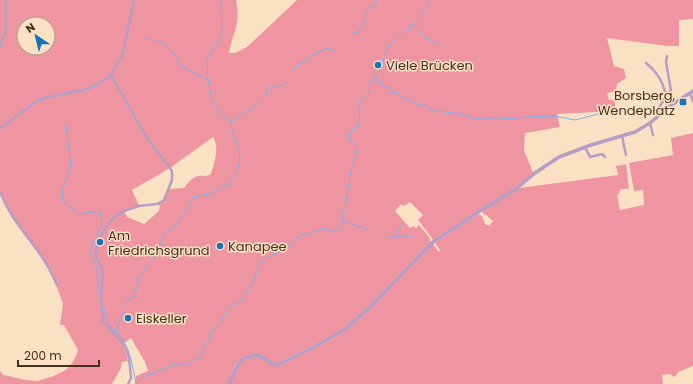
<svg xmlns="http://www.w3.org/2000/svg" width="693" height="384" viewBox="0 0 693 384" font-family="Poppins,sans-serif">
	<rect width="100%" height="100%" fill="#fbe1c3"/>
	<g fill="#ef95a2" fill-rule="evenodd">
		<path d="M0,0H5V7L7,0H236C241,25 233,31 229,53H235L247,47L297,0H693V19L679,20V46H667L607,38L614,66L624,69L626,78L617,84L616,91L607,93L609,100H615V111L557,114L560,127L525,133L524,150L533,173L522,184L434,241L418,220L423,215L410,202L404,206L401,204L395,211L410,228L413,226L416,228L419,225L429,237L431,243L363,312L342,330L334,335L276,364L271,362L260,354C256,354 252,355 248,356C232,362 234,371 228,384H135L136,376L148,371L145,362L131,338L123,344L128,361L122,362L121,368L112,384H0V371L3,375C14,377 26,381 37,381C44,380 62,373 67,369C72,364 76,357 78,350L64,325H60L63,304L51,271L11,216L0,192ZM24,24H48V48H24ZM213,137C220,148 214,163 211,174C203,178 205,175 199,176C192,177 188,183 184,188L169,189L164,200L157,204L160,206L159,211L144,224L127,217L124,211L139,206L132,190L170,168Z"/>
		<path d="M693,133V366L678,372L675,377L672,376L670,374L662,375L663,384H230C238,366 238,359 259,356L274,366C299,355 324,345 346,330L433,244L439,252L440,250L435,243L478,214L482,216L485,224L489,226L493,221L485,214L484,215L482,211L519,188L618,175L616,166L626,164L629,188L620,190L619,194L617,195L620,210L644,205L643,190L634,191L629,163L673,155L671,138Z"/>
	</g>
	<g fill="none" stroke-linecap="round" stroke-linejoin="round">
		<g stroke="#77b3f2" stroke-width="1">
			<path d="M221,0L222,35L207,59L208,80L212,100L221,114L231,121"/>
			<path d="M414,25L428,40L438,44"/>
			<path d="M353,33L359,32L360,28L365,21C365,16 368,8 372,5L375,7L377,0"/>
			<path d="M145,39L156,40L167,46L175,55L181,66L208,80"/>
			<path d="M294,69L300,63L308,60L310,56L328,48L330,52L334,50L338,46"/>
			<path d="M375,77L383,85L388,87L392,93L396,92C402,99 412,99 419,105H426L428,108L436,111L455,113L478,119H488L496,117L507,119L526,117L555,116L575,120L602,113L636,110L646,107"/>
			<path d="M66,124L71,167L62,191L63,201L79,214L100,211L102,224L90,252L98,272V292"/>
			<path d="M344,221L368,230"/>
			<path d="M395,235L402,223"/>
			<path d="M386,238L395,236H412"/>
			<path d="M125,305V302L135,296L139,278L143,273L146,267L154,260L164,233L175,227L194,197L209,194L229,184L237,172L240,159L239,149L231,128L232,121L259,103L266,96L267,89L271,86C276,88 277,88 281,85L283,86L288,82"/>
			<path d="M104,308L108,323L116,332"/>
			<path d="M124,310L117,328V333C131,347 132,365 136,383"/>
			<path d="M136,384L142,378L168,367L173,364H188L201,357L205,344L211,339L210,335L211,332L221,323L223,317L230,307L240,301L245,295L253,282L261,262L267,257L286,249L294,240L301,235H308L318,230L324,228L332,232L339,228L343,221L342,214L345,209L350,175L352,165L356,155L357,148L348,138V135L359,124L360,109L357,104L369,93L370,84L382,66V62L388,47L421,17L430,0"/>
		</g>
		<g stroke="#b59ec6" stroke-width="2.5">
			<path d="M0,47L6,29V0"/>
			<path d="M646,63C656,71 664,83 666,97L658,109L659,115"/>
			<path d="M111,75L147,138L172,171V180L164,200L161,202L157,204L139,206L124,211L112,219L102,234L96,249V257L103,270L101,301L103,321L125,346L129,358L131,378L128,384"/>
			<path d="M690,93L693,101"/>
			<path d="M666,94L669,93L671,91L666,62L667,56"/>
			<path d="M638,97L646,100L665,99"/>
			<path d="M665,99L670,106"/>
			<path d="M650,123L653,135"/>
			<path d="M0,128L37,101L45,98L87,89L100,83L111,75L123,53L134,0"/>
			<path d="M622,136L626,155"/>
			<path d="M585,147L590,157L602,154L605,157"/>
			<path d="M0,192C10,218 29,237 44,260C49,268 53,276 57,285"/>
		</g>
		<path stroke="#b59ec6" stroke-width="3.5" d="M229,384C237,366 237,357 259,355L272,364L277,365L312,348L344,330L370,307L433,242L480,211L516,189L535,173L559,157L591,145L635,132L650,123L670,106L693,91"/>
	</g>
	<g fill="#1871be" stroke="#fbe1c3" stroke-width="1.5">
		<circle cx="378" cy="65" r="4"/>
		<rect x="679" y="98" width="8" height="8" rx="2"/>
		<circle cx="100" cy="242" r="4"/>
		<circle cx="220" cy="246" r="4"/>
		<circle cx="128" cy="318" r="4"/>
	</g>
	<g text-anchor="middle" stroke-width="3" stroke-linejoin="round" paint-order="stroke">
		<g font-size="13" fill="#42311d" stroke="#fbe1c3" text-anchor="start">
			<text x="386" y="70">Viele Brücken</text>
			<text x="675" y="100" text-anchor="end">Borsberg,<tspan x="675" dy="15">Wendeplatz</tspan></text>
			<text x="108" y="240">Am<tspan x="108" dy="15">Friedrichsgrund</tspan></text>
			<text x="228" y="251">Kanapee</text>
			<text x="136" y="323">Eiskeller</text>
		</g>
	</g>
	<g transform="translate(36 36) rotate(325)"><circle r="19" fill="#fbe1c3" stroke="#b19b81"/>
	<path d="M0-3L7 15L0 10L-7 15Z" fill="#1871be"/>
	<text y="-6" font-size="11" font-weight="bold" text-anchor="middle" fill="#42311d">N</text>
	</g>
	<path d="M18 360v6h81v-6" fill="none" stroke="#42311d" stroke-width="2"/>
	<text x="24" y="360" font-size="12" fill="#42311d" stroke="#fbe1c3" stroke-width="3" paint-order="stroke">200 m</text>
</svg>
